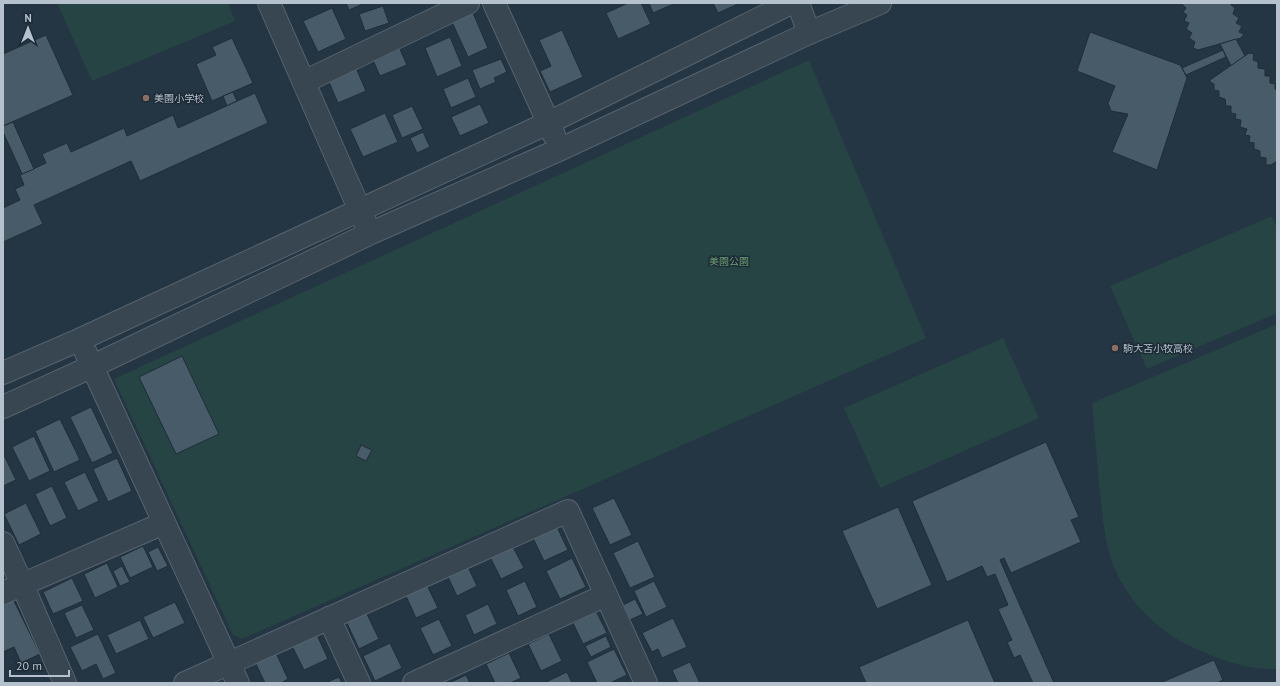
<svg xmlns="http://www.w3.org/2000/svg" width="1280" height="686" viewBox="0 0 1280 686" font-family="'PT Sans','Noto Sans JP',sans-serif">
	<rect width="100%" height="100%" fill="#243543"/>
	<g fill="#264443">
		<path d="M57,3H228L235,21L92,81Z"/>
		<path d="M809,60L926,338L242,639L233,635L114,379Z"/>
		<path d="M1272,216L1277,228V313L1147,369L1110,286Z"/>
		<path d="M1277,324V669C1250,670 1226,662 1201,651C1159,634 1124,600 1110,556C1103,533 1102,508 1099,484C1097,457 1094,430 1092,403Z"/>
		<path d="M1003,338L1039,418L880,488L844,408Z"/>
	</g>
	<g fill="#485b69" stroke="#1f2d39">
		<path d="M346,3H365L349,10Z"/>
		<path d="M628,3H641L651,24L618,39L606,13Z"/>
		<path d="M649,3H676L653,13Z"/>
		<path d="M713,3H736V5L718,13Z"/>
		<path d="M1181,3H1232L1231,5L1235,8L1233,14L1239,18L1236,23L1242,26L1239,32L1244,34L1241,38L1198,50L1193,48L1195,42L1189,38L1192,33L1186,29L1189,23L1184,21L1187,15L1183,12L1186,8Z"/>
		<path d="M383,6L389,23L365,31L359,14Z"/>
		<path d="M332,8L346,39L318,52L303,21Z"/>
		<path d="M473,13L488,48L468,57L452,22Z"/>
		<path d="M562,30L583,77L550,92L540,71L551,66L539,40Z"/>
		<path d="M1090,32L1180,65L1182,68L1187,78L1157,170L1112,152L1128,114L1111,111L1108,103L1115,86L1077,71Z"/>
		<path d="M46,35L73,95L3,126V54Z"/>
		<path d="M450,37L462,66L437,77L425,48Z"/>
		<path d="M232,38L253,83L212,101L196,64L216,55L212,47Z"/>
		<path d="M1236,39L1245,56L1231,66L1220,44Z"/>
		<path d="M399,47L407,65L380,76L372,58Z"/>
		<path d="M1223,50L1226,57L1186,75L1182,68Z"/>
		<path d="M1249,53L1254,54L1253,60L1258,62V68L1265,69V76H1270V83L1275,84V89L1277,90V161L1271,165H1266V158L1260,157V151L1254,149V143L1249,142L1250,136L1245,135L1247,129L1240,127L1241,120L1235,119L1236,114L1231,113V106H1226L1225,99L1219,97V91L1214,90V84L1210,82V80Z"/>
		<path d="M501,59L507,72L494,78L496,82L480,89L472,70Z"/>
		<path d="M356,68L366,91L338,103L328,80Z"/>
		<path d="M468,78L476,97L451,108L443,89Z"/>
		<path d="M233,92L237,101L227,106L223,96Z"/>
		<path d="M255,93L268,123L140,181L131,161L34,205L43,224L3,242V208L20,200L15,189L24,185L20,175L46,163L42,154L67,143L71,152L124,128L127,136L173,115L178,128Z"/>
		<path d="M480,104L489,123L460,136L451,117Z"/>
		<path d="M412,106L423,129L402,138L392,115Z"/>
		<path d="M385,113L398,142L363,157L350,129Z"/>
		<path d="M13,122L34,169L22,174L3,132V126Z"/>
		<path d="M423,132L430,147L417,153L410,138Z"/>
		<path d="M182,356L219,434L176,454L139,377Z"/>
		<path d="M91,407L113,453L92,463L70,417Z"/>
		<path d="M60,419L80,460L54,472L35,431Z"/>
		<path d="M34,436L50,471L29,481L12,447Z"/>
		<path d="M1046,442L1079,517L1071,520L1081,542L1011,573L1004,558L1000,560L1054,683H1033L1020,655L1014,658L1007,642L1012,640L998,609L1008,605L995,574L987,577L982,566L947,582L912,501Z"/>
		<path d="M361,445L372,450L366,461L356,456Z"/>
		<path d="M3,453L16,480L3,486Z"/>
		<path d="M117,458L132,491L108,502L93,469Z"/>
		<path d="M85,472L99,501L78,511L64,482Z"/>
		<path d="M52,486L67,518L50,526L35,494Z"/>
		<path d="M614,498L632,535L610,545L592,508Z"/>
		<path d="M26,503L41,534L19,545L4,514Z"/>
		<path d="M898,507L932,585L877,609L842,531Z"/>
		<path d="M557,527L568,550L544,561L533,538Z"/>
		<path d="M638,541L655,577L630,588L613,553Z"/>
		<path d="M143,546L153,567L130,578L120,557Z"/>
		<path d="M158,547L168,566L157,571L148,552Z"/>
		<path d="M513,547L524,568L501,579L490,557Z"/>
		<path d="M572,558L586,587L560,599L546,571Z"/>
		<path d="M107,563L118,587L95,598L84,574Z"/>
		<path d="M122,566L130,582L120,586L113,571Z"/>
		<path d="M468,567L477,586L457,596L448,577Z"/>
		<path d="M72,578L83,601L53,614L43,592Z"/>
		<path d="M525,581L537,607L518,616L506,590Z"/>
		<path d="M654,581L667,607L646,617L634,591Z"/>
		<path d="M426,583L438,608L416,618L405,594Z"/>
		<path d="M13,599L40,654L21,663L14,647L3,652V604Z"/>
		<path d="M635,599L643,614L630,620L623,605Z"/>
		<path d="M175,602L185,623L153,638L143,617Z"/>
		<path d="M488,604L497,624L474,635L465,615Z"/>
		<path d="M82,605L94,630L76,638L64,613Z"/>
		<path d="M365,610L379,639L359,649L345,619Z"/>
		<path d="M596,611L607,633L583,644L573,623Z"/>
		<path d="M673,618L687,647L662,658L658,649L652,652L642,633Z"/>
		<path d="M439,619L452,646L433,655L420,628Z"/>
		<path d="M140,620L149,639L116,654L107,635Z"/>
		<path d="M968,620L995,683H866L859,667Z"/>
		<path d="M98,634L116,673L103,679L96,664L82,671L70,647Z"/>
		<path d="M549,634L562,661L541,671L528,644Z"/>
		<path d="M317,635L328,659L304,670L292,646Z"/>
		<path d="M606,636L611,647L591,657L585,646Z"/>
		<path d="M390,643L402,668L375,681L363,656Z"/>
		<path d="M614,649L627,675L610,683H597L587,662Z"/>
		<path d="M276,653L288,679L281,683H265L255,662Z"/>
		<path d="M509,653L521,678L510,683H495L486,664Z"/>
		<path d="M1214,660L1223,680L1217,683H1160Z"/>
		<path d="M690,662L700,683H678L672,670Z"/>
		<path d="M567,672L572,683H546V682Z"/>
		<path d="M466,675L470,683H449Z"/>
		<path d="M339,677L342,683H325Z"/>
	</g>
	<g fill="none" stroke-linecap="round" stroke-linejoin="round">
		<g stroke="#56646f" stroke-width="24">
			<g id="minor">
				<path d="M269,3L365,222"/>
				<path d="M494,3L554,135"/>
				<path d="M798,3L809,33"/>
				<path d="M304,82L468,3"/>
				<path d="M86,353L238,683"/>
				<path d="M3,373L79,340L548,123L791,3"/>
				<path d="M3,407L93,366L371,233L561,149L809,33L880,3"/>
				<path d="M3,543L22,584L65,683"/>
				<path d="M3,593L164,523"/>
				<path d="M329,618L359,683"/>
				<path d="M185,683L568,511L646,683"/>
				<path d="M414,683L606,595"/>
			</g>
		</g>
		<use href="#minor" stroke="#384652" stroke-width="22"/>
	</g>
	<g fill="#8d6e63" stroke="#1d2b37" stroke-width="1.5">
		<circle cx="146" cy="98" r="4"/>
		<circle cx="1115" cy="348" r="4"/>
	</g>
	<g text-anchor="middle" stroke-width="3" stroke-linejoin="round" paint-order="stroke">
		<g font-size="10" fill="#b5c1cc" stroke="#1d2b37" text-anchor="start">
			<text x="154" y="102">美園小学校</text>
			<text x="1123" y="352">駒大苫小牧高校</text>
		</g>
		<g font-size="10" fill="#6b9f70" stroke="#1d2b37">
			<text x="729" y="265">美園公園</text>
		</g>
	</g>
	<rect width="1280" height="686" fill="none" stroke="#b5c1cc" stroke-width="8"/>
	<g transform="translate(28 28)" stroke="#1d2b37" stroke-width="3" paint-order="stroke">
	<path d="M0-3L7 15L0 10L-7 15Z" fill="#b5c1cc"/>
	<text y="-6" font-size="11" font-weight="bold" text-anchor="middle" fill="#b5c1cc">N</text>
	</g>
	<path d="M10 670v6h59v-6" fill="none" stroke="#b5c1cc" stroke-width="2"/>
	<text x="16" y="670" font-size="12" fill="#b5c1cc" stroke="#1d2b37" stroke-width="3" paint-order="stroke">20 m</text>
</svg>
